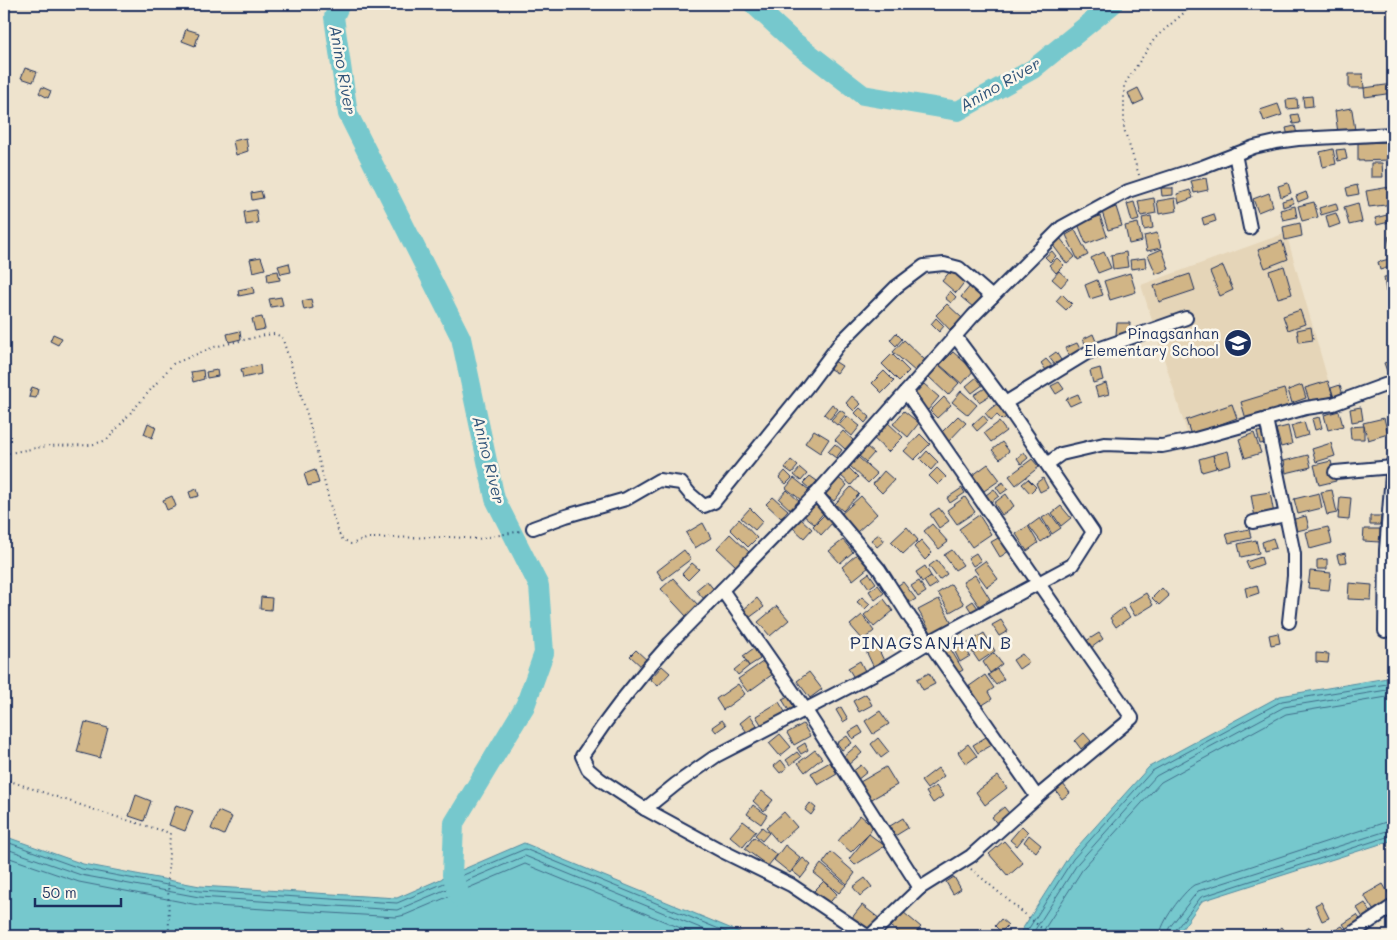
<svg xmlns="http://www.w3.org/2000/svg" width="1397" height="940" viewBox="0 0 1397 940" font-family="Mali,sans-serif">
	<rect width="100%" height="100%" fill="#eee3cd"/>
	<filter id="ink" filterUnits="userSpaceOnUse"><feTurbulence type="fractalNoise" baseFrequency=".02" numOctaves="2"/><feDisplacementMap in="SourceGraphic" scale="10" xChannelSelector="R" yChannelSelector="G"/><feConvolveMatrix kernelMatrix="1 2 1 2 8 2 1 2 1" color-interpolation-filters="sRGB"/></filter>
	<g filter="url(#ink)">
		<path fill="#e5d5b8" d="M1286,233L1334,401L1189,439L1141,285Z"/>
		<g fill="#76c8cd" stroke="#528ba1">
			<path d="M1393,677V840L1202,901L1177,936H1018L1069,856L1149,767L1280,696Z"/>
			<path d="M4,836L83,864L200,886L397,898L524,843L749,936H4Z"/>
		</g>
		<g fill="none" stroke-linecap="round" stroke-linejoin="round">
			<g stroke="#3f6c8a" stroke-width="1">
				<path d="M4,841L82,869L199,891L397,903L525,849L736,936"/>
				<path d="M4,848L81,875L199,897L397,910L525,856L720,936"/>
				<path d="M4,856L79,882L198,905L396,917L405,915L525,864L700,936"/>
				<path d="M1024,936L1073,859L1152,771L1282,701L1393,683"/>
				<path d="M1031,936L1078,863L1156,776L1284,707L1393,689"/>
				<path d="M1040,936L1084,867L1161,782L1286,714L1393,696"/>
				<path d="M1160,936C1160,923 1183,892 1194,885L1386,822L1393,821"/>
				<path d="M1167,936L1169,928L1198,891L1393,829"/>
				<path d="M1174,936V932L1201,897L1393,835"/>
			</g>
			<g stroke="#76c8cd" stroke-width="20">
				<path d="M340,4L334,17L348,114L461,338L495,499L539,586L544,653L525,706L454,823L452,875L461,898"/>
				<path d="M753,4L793,41L863,95L958,111L1033,69L1113,4"/>
			</g>
		</g>
		<g fill="#d1b586" stroke="#1b2f5e">
			<path d="M186,29L199,33L195,46L182,41Z"/>
			<path d="M25,68L37,72L33,82L21,78Z"/>
			<path d="M1349,74H1363L1364,88H1349Z"/>
			<path d="M1393,84V93L1365,97L1364,88Z"/>
			<path d="M42,87L51,91L48,98L39,93Z"/>
			<path d="M1138,88L1144,100L1133,105L1128,93Z"/>
			<path d="M1312,96L1313,106L1304,107L1303,97Z"/>
			<path d="M1297,99L1298,108L1287,109L1286,100Z"/>
			<path d="M1278,104L1282,115L1264,121L1260,110Z"/>
			<path d="M1351,108L1352,110L1355,130L1338,133L1335,111Z"/>
			<path d="M1298,114L1300,123L1293,124L1291,115Z"/>
			<path d="M1295,126L1297,134L1288,136L1286,128Z"/>
			<path d="M246,138L248,151L236,155L233,141Z"/>
			<path d="M1389,142L1390,160L1358,161V143Z"/>
			<path d="M1333,149L1336,164L1323,167L1320,152Z"/>
			<path d="M1345,149L1347,159L1338,161L1336,150Z"/>
			<path d="M1371,163H1382L1383,177H1371Z"/>
			<path d="M1206,178L1208,190L1194,193L1191,181Z"/>
			<path d="M1288,183L1291,193L1281,197L1278,186Z"/>
			<path d="M1357,185L1359,194L1348,196L1346,188Z"/>
			<path d="M1390,187L1393,204L1369,207L1366,191Z"/>
			<path d="M1161,188H1173V195L1162,196Z"/>
			<path d="M1190,190L1193,198L1179,203L1177,194Z"/>
			<path d="M261,191L263,198L252,200L251,193Z"/>
			<path d="M1306,192L1308,198L1298,202L1296,196Z"/>
			<path d="M1269,193L1273,206L1258,212L1253,199Z"/>
			<path d="M1154,198L1156,213L1141,216L1138,201Z"/>
			<path d="M1175,198L1177,211L1159,214L1157,201Z"/>
			<path d="M1292,198L1294,203L1283,207L1282,201Z"/>
			<path d="M1134,202L1139,220L1132,222L1127,204Z"/>
			<path d="M1314,202L1318,217L1302,221L1298,206Z"/>
			<path d="M1336,203L1338,210L1321,215L1319,208Z"/>
			<path d="M1358,203L1362,222L1349,225L1344,207Z"/>
			<path d="M1295,206L1297,217L1283,220L1280,210Z"/>
			<path d="M1116,207L1122,226L1108,230L1102,212Z"/>
			<path d="M256,210L258,223L246,225L244,212Z"/>
			<path d="M1336,213L1340,224L1329,228L1326,216Z"/>
			<path d="M1214,214L1216,221L1204,225L1202,218Z"/>
			<path d="M1387,215L1389,222L1377,225L1375,218Z"/>
			<path d="M1100,216L1107,236L1086,244L1078,224Z"/>
			<path d="M1151,216L1153,228L1144,230L1142,218Z"/>
			<path d="M1138,223L1142,241L1129,244L1125,226Z"/>
			<path d="M1300,223L1302,236L1285,240L1283,227Z"/>
			<path d="M1075,230L1088,255L1078,260L1066,235Z"/>
			<path d="M1157,233L1161,248L1147,251L1144,236Z"/>
			<path d="M1393,235V257L1388,237Z"/>
			<path d="M1060,238L1075,257L1067,264L1052,244Z"/>
			<path d="M1282,241L1288,259L1265,268L1258,250Z"/>
			<path d="M1162,249L1169,269L1156,274L1148,255Z"/>
			<path d="M1052,251L1056,256L1050,262L1045,257Z"/>
			<path d="M1104,252L1111,268L1098,273L1091,258Z"/>
			<path d="M1126,252L1128,267L1113,269L1111,255Z"/>
			<path d="M261,257L265,269L253,272L250,259Z"/>
			<path d="M1057,258L1064,265L1056,273L1049,265Z"/>
			<path d="M1145,258L1146,267L1131,269L1130,260Z"/>
			<path d="M1393,258V266L1380,270L1378,262Z"/>
			<path d="M289,263L291,272L281,274L278,266Z"/>
			<path d="M1223,266L1233,290L1220,296L1210,272Z"/>
			<path d="M1284,266L1292,294L1278,298L1269,271Z"/>
			<path d="M952,269L966,280L956,293L942,281Z"/>
			<path d="M278,271L280,280L268,282L267,273Z"/>
			<path d="M1059,271L1068,279L1061,287L1052,279Z"/>
			<path d="M1130,273L1136,292L1110,300L1104,281Z"/>
			<path d="M1190,274L1195,290L1159,302L1154,286Z"/>
			<path d="M1393,276V290L1386,292L1384,277Z"/>
			<path d="M1097,280L1103,295L1090,299L1085,285Z"/>
			<path d="M971,285L983,295L973,307L961,297Z"/>
			<path d="M253,287L254,293L239,296L238,290Z"/>
			<path d="M950,291L956,297L951,303L945,298Z"/>
			<path d="M1062,294L1072,304L1066,310L1056,301Z"/>
			<path d="M281,297L283,305L271,307L269,299Z"/>
			<path d="M311,299L313,308L304,310L302,301Z"/>
			<path d="M947,304L962,318L950,330L936,315Z"/>
			<path d="M1300,310L1305,324L1288,330L1283,316Z"/>
			<path d="M262,317L265,329L255,331L252,319Z"/>
			<path d="M936,318L944,326L939,332L931,324Z"/>
			<path d="M1117,323H1130L1129,335H1116Z"/>
			<path d="M1311,327L1313,340L1299,342L1297,330Z"/>
			<path d="M240,331L241,339L229,342L227,334Z"/>
			<path d="M896,333L902,339L896,346L890,340Z"/>
			<path d="M53,334L62,338L58,345L50,341Z"/>
			<path d="M1093,334L1098,346L1088,350L1083,339Z"/>
			<path d="M904,340L926,361L916,372L893,352Z"/>
			<path d="M1077,343L1082,353L1071,359L1065,348Z"/>
			<path d="M953,352L974,370L962,384L940,365Z"/>
			<path d="M1056,352L1064,365L1058,369L1049,357Z"/>
			<path d="M892,354L909,371L899,381L882,364Z"/>
			<path d="M1046,359L1054,368L1048,373L1041,363Z"/>
			<path d="M1393,360V369L1387,371L1384,363Z"/>
			<path d="M834,361L842,366L837,373L830,369Z"/>
			<path d="M260,365L261,374L243,378L241,369Z"/>
			<path d="M939,365L959,383L948,395L929,377Z"/>
			<path d="M1100,368L1103,380L1093,383L1090,371Z"/>
			<path d="M203,370L204,379L193,382L191,372Z"/>
			<path d="M217,370L218,376L207,378L206,372Z"/>
			<path d="M884,371L894,381L882,393L872,383Z"/>
			<path d="M978,376L984,384L972,393L966,386Z"/>
			<path d="M1328,381L1333,396L1310,403L1305,388Z"/>
			<path d="M1059,382L1064,389L1056,394L1051,386Z"/>
			<path d="M1106,383L1109,394L1098,397L1095,387Z"/>
			<path d="M924,384L939,397L928,410L913,396Z"/>
			<path d="M1302,385L1306,398L1292,403L1288,390Z"/>
			<path d="M1340,385L1343,395L1334,398L1331,388Z"/>
			<path d="M32,387L38,389L36,398L29,397Z"/>
			<path d="M987,387L992,394L979,402L974,395Z"/>
			<path d="M1284,389L1289,405L1246,419L1241,402Z"/>
			<path d="M961,391L977,405L968,415L952,402Z"/>
			<path d="M1078,394L1081,401L1070,406L1066,399Z"/>
			<path d="M852,396L861,404L854,411L846,403Z"/>
			<path d="M944,397L951,405L937,418L930,411Z"/>
			<path d="M998,403L1008,416L1002,420L997,415L991,420L985,413Z"/>
			<path d="M832,404L838,409L830,419L824,414Z"/>
			<path d="M1232,404L1237,418L1191,435L1186,420Z"/>
			<path d="M1361,407L1363,420L1352,422L1350,409Z"/>
			<path d="M860,408L870,417L865,423L855,413Z"/>
			<path d="M840,410L846,414L837,425L831,420Z"/>
			<path d="M904,411L919,423L908,437L893,424Z"/>
			<path d="M1339,411L1343,426L1328,430L1324,415Z"/>
			<path d="M983,415L988,421L977,431L972,425Z"/>
			<path d="M847,416L860,426L852,436L839,425Z"/>
			<path d="M958,416L966,423L948,442L940,434Z"/>
			<path d="M1319,417L1322,428L1315,430L1312,419Z"/>
			<path d="M1384,418L1388,434L1368,440L1363,423Z"/>
			<path d="M886,421L903,437L888,452L871,436Z"/>
			<path d="M999,422L1006,431L991,442L984,433Z"/>
			<path d="M1304,422L1308,435L1295,439L1291,426Z"/>
			<path d="M148,423L156,427L152,438L144,434Z"/>
			<path d="M1288,426L1292,444L1281,447L1276,429Z"/>
			<path d="M1364,426V439H1351L1350,427Z"/>
			<path d="M814,430L829,439L820,453L805,443Z"/>
			<path d="M843,431L853,440L845,449L835,440Z"/>
			<path d="M1264,431L1266,443L1260,444L1257,432Z"/>
			<path d="M1254,433L1261,453L1245,458L1239,439Z"/>
			<path d="M920,434L930,444L914,460L904,451Z"/>
			<path d="M1002,442L1009,451L1000,459L992,450Z"/>
			<path d="M1331,443L1335,456L1316,462L1312,449Z"/>
			<path d="M835,444L842,450L836,458L828,452Z"/>
			<path d="M867,447L874,453L866,462L859,456Z"/>
			<path d="M927,451L938,462L931,470L920,459Z"/>
			<path d="M1228,451L1231,464L1217,468L1213,455Z"/>
			<path d="M1024,452L1028,458L1021,464L1017,458Z"/>
			<path d="M1213,455L1216,468L1202,472L1199,459Z"/>
			<path d="M1308,455L1311,467L1286,473L1284,461Z"/>
			<path d="M858,457L877,474L868,483L850,466Z"/>
			<path d="M1032,459L1039,467L1016,485L1009,476Z"/>
			<path d="M791,460L798,466L792,473L785,468Z"/>
			<path d="M1331,461L1336,481L1319,485L1314,465Z"/>
			<path d="M988,464L1000,480L984,491L973,475Z"/>
			<path d="M848,467L858,477L851,485L840,475Z"/>
			<path d="M800,468L807,474L801,481L794,475Z"/>
			<path d="M937,468L946,477L938,485L929,476Z"/>
			<path d="M315,470L319,483L308,486L304,474Z"/>
			<path d="M785,471L792,478L786,484L779,478Z"/>
			<path d="M884,471L894,480L882,493L873,484Z"/>
			<path d="M810,476L817,481L810,489L803,483Z"/>
			<path d="M836,476L847,485L834,501L823,493Z"/>
			<path d="M794,478L809,490L801,500L786,488Z"/>
			<path d="M1043,478L1048,488L1040,492L1036,483Z"/>
			<path d="M1028,479L1036,487L1030,493L1022,484Z"/>
			<path d="M1003,482L1008,489L1001,494L996,487Z"/>
			<path d="M851,487L859,494L843,511L835,504Z"/>
			<path d="M962,488L965,493L950,503L947,498Z"/>
			<path d="M197,489L199,496L191,498L189,492Z"/>
			<path d="M994,489L999,496L991,502L986,495Z"/>
			<path d="M787,490L800,502L792,511L779,499Z"/>
			<path d="M1332,490L1337,513L1327,515L1321,492Z"/>
			<path d="M1270,492L1274,514L1255,518L1251,495Z"/>
			<path d="M1319,493L1322,508L1298,514L1294,499Z"/>
			<path d="M1006,494L1014,506L1002,515L994,503Z"/>
			<path d="M172,496L176,506L167,510L163,500Z"/>
			<path d="M861,496L877,514L856,533L840,515Z"/>
			<path d="M773,497L788,510L781,518L766,504Z"/>
			<path d="M965,497L975,512L957,524L947,510Z"/>
			<path d="M1340,497L1351,498L1349,520L1338,519Z"/>
			<path d="M815,501L826,510L814,524L803,515Z"/>
			<path d="M1061,506L1071,518L1061,526L1052,513Z"/>
			<path d="M750,508L763,521L755,530L741,518Z"/>
			<path d="M939,508L949,521L939,528L930,514Z"/>
			<path d="M826,513L834,521L821,535L813,526Z"/>
			<path d="M1050,513L1061,528L1052,534L1042,518Z"/>
			<path d="M979,515L991,534L972,547L959,529Z"/>
			<path d="M1306,516L1309,528L1293,532L1291,520Z"/>
			<path d="M1370,516H1381L1380,525H1370Z"/>
			<path d="M800,518L812,529L804,538L792,527Z"/>
			<path d="M1040,518L1051,535L1041,542L1029,526Z"/>
			<path d="M739,519L757,538L748,547L730,529Z"/>
			<path d="M703,523L711,538L695,548L686,533Z"/>
			<path d="M932,524L948,542L939,549L924,531Z"/>
			<path d="M1028,526L1038,543L1027,551L1016,534Z"/>
			<path d="M907,527L918,540L903,554L891,542Z"/>
			<path d="M1328,527L1332,543L1310,549L1306,532Z"/>
			<path d="M1249,529L1251,538L1229,543L1226,534Z"/>
			<path d="M1364,529H1380V542L1363,541Z"/>
			<path d="M730,534L750,553L737,567L717,548Z"/>
			<path d="M879,534L884,541L877,547L871,540Z"/>
			<path d="M1000,537L1009,551L1000,557L991,542Z"/>
			<path d="M1273,538L1276,548L1264,551L1262,542Z"/>
			<path d="M843,540L853,552L840,563L829,551Z"/>
			<path d="M921,540L932,553L925,560L914,547Z"/>
			<path d="M1256,540L1259,553L1241,557L1238,544Z"/>
			<path d="M684,550L691,559L663,580L657,571Z"/>
			<path d="M952,550L963,565L955,570L944,555Z"/>
			<path d="M858,553L869,567L853,580L842,567Z"/>
			<path d="M976,553L981,561L973,566L968,558Z"/>
			<path d="M1345,553L1347,562L1339,563L1337,555Z"/>
			<path d="M1261,557L1263,564L1249,569L1246,562Z"/>
			<path d="M1327,559V569H1317V560Z"/>
			<path d="M937,560L947,574L939,580L929,566Z"/>
			<path d="M985,561L998,579L987,587L974,569Z"/>
			<path d="M692,563L699,569L688,580L682,574Z"/>
			<path d="M925,566L931,576L922,582L916,572Z"/>
			<path d="M1310,571L1331,573L1329,590L1308,588Z"/>
			<path d="M869,573L876,583L869,588L862,578Z"/>
			<path d="M975,575L990,599L979,606L963,582Z"/>
			<path d="M931,576L937,584L929,589L924,581Z"/>
			<path d="M673,578L699,606L687,617L661,589Z"/>
			<path d="M707,581L715,591L705,600L696,590Z"/>
			<path d="M919,581L926,592L918,597L911,586Z"/>
			<path d="M903,582L916,599L909,603L897,586Z"/>
			<path d="M1349,583L1372,585L1371,600L1348,599Z"/>
			<path d="M951,584L964,604L950,612L938,593Z"/>
			<path d="M878,585L884,593L875,600L869,591Z"/>
			<path d="M1257,585L1259,593L1247,597L1245,588Z"/>
			<path d="M1162,588L1169,596L1159,605L1152,598Z"/>
			<path d="M1146,593L1153,605L1135,616L1128,604Z"/>
			<path d="M261,597L272,598L271,610L260,609Z"/>
			<path d="M862,597L870,604L865,609L857,602Z"/>
			<path d="M757,598L764,607L749,618L743,610Z"/>
			<path d="M884,599L893,611L874,627L864,615Z"/>
			<path d="M939,599L952,623L932,634L918,610Z"/>
			<path d="M973,601L980,611L974,616L967,605Z"/>
			<path d="M777,606L789,620L770,636L758,622Z"/>
			<path d="M1123,608L1130,617L1116,627L1110,618Z"/>
			<path d="M862,615L874,631L863,640L850,625Z"/>
			<path d="M1001,620L1008,631L999,636L992,625Z"/>
			<path d="M984,633L995,651L979,662L967,644Z"/>
			<path d="M1099,633L1103,639L1091,648L1086,641Z"/>
			<path d="M1278,633L1280,643L1271,645L1269,635Z"/>
			<path d="M964,645L970,656L960,662L954,650Z"/>
			<path d="M877,646L886,665L875,670L866,651Z"/>
			<path d="M754,648L760,659L749,666L743,656Z"/>
			<path d="M950,648L963,670L954,675L941,654Z"/>
			<path d="M636,650L649,662L643,668L630,656Z"/>
			<path d="M994,653L1002,664L990,673L983,662Z"/>
			<path d="M1316,653L1329,654L1328,663L1316,662Z"/>
			<path d="M1022,654L1029,662L1019,669L1013,660Z"/>
			<path d="M745,661L749,666L738,675L734,670Z"/>
			<path d="M764,661L773,674L748,692L738,679Z"/>
			<path d="M860,661L867,675L856,681L848,668Z"/>
			<path d="M662,666L670,673L658,686L650,679Z"/>
			<path d="M997,669L1004,679L996,685L988,675Z"/>
			<path d="M809,672L822,689L810,698L797,681Z"/>
			<path d="M929,673L935,684L923,690L917,679Z"/>
			<path d="M985,675L994,688L988,692L992,699L981,706L968,687Z"/>
			<path d="M738,684L745,694L723,710L716,699Z"/>
			<path d="M866,694L872,705L859,712L853,701Z"/>
			<path d="M788,696L796,711L791,714L782,699Z"/>
			<path d="M779,702L787,715L764,729L756,716Z"/>
			<path d="M841,707L848,719L843,722L836,710Z"/>
			<path d="M880,711L889,724L873,734L865,721Z"/>
			<path d="M750,715L759,728L750,736L740,723Z"/>
			<path d="M722,720L726,725L716,732L712,727Z"/>
			<path d="M85,722L108,728L100,758L77,752Z"/>
			<path d="M803,724L810,736L794,745L787,733Z"/>
			<path d="M859,726L863,733L853,739L849,732Z"/>
			<path d="M1084,733L1091,741L1081,749L1075,741Z"/>
			<path d="M780,734L791,747L780,756L769,743Z"/>
			<path d="M847,736L852,743L842,750L837,743Z"/>
			<path d="M986,737L992,745L978,753L973,745Z"/>
			<path d="M878,738L889,752L881,758L871,744Z"/>
			<path d="M805,743L808,750L801,754L797,748Z"/>
			<path d="M968,744L977,756L966,764L958,752Z"/>
			<path d="M856,746L862,753L848,765L842,758Z"/>
			<path d="M815,750L822,758L805,772L798,763Z"/>
			<path d="M797,752L801,757L790,765L786,760Z"/>
			<path d="M781,760L787,768L780,773L774,766Z"/>
			<path d="M830,762L837,774L818,785L811,773Z"/>
			<path d="M861,765L867,772L857,780L852,772Z"/>
			<path d="M886,767L897,785L870,800L860,782Z"/>
			<path d="M938,768L944,776L927,789L921,781Z"/>
			<path d="M998,776L1007,788L985,805L976,792Z"/>
			<path d="M1063,784L1070,793L1062,799L1055,789Z"/>
			<path d="M936,786L943,796L933,803L926,792Z"/>
			<path d="M762,791L773,800L764,811L753,801Z"/>
			<path d="M136,795L151,801L144,821L129,816Z"/>
			<path d="M810,803L816,808L811,815L805,810Z"/>
			<path d="M176,805L193,811L185,831L169,825Z"/>
			<path d="M753,805L767,815L761,824L747,814Z"/>
			<path d="M1004,807L1013,818L1000,828L992,817Z"/>
			<path d="M218,811L232,817L224,835L211,829Z"/>
			<path d="M784,812L797,827L779,843L766,828Z"/>
			<path d="M860,815L873,826L869,834L851,852L838,841Z"/>
			<path d="M903,818L908,828L895,836L890,826Z"/>
			<path d="M743,821L756,831L743,847L730,836Z"/>
			<path d="M1022,826L1028,832L1017,846L1010,840Z"/>
			<path d="M762,827L769,833L762,841L755,835Z"/>
			<path d="M869,834L885,846L855,865L849,859Z"/>
			<path d="M1029,835L1041,845L1036,852L1024,842Z"/>
			<path d="M754,837L777,855L768,866L745,849Z"/>
			<path d="M1004,841L1023,863L1008,876L989,854Z"/>
			<path d="M785,845L801,858L790,873L774,860Z"/>
			<path d="M831,852L855,873L847,884L823,863Z"/>
			<path d="M803,858L811,865L801,878L792,871Z"/>
			<path d="M821,864L846,885L839,893L814,873Z"/>
			<path d="M954,877L961,889L953,894L946,882Z"/>
			<path d="M865,878L872,887L860,896L853,887Z"/>
			<path d="M824,881L837,894L826,907L812,893Z"/>
			<path d="M1383,884L1393,901L1375,913L1364,895Z"/>
			<path d="M1321,902L1329,918L1322,921L1315,905Z"/>
			<path d="M1365,903L1373,916L1365,921L1357,908Z"/>
			<path d="M862,905L880,919L868,933L851,919Z"/>
			<path d="M903,912L921,927L913,936H903L891,927Z"/>
			<path d="M1357,915L1362,922L1348,931L1343,924Z"/>
			<path d="M1001,919L1008,925L1001,932L995,926Z"/>
			<path d="M1342,926L1347,932L1341,936H1335L1332,932Z"/>
			<path d="M1281,927L1288,936H1278L1275,932Z"/>
			<path d="M1310,927L1315,936H1303L1301,932Z"/>
		</g>
		<g fill="none" stroke-linecap="round" stroke-linejoin="round">
			<g stroke="#1b2f5e" stroke-width="16">
				<g id="minor">
					<path d="M1235,154L1250,228"/>
					<path d="M1005,403L1087,353L1186,318"/>
					<path d="M1266,419L1294,554V576L1289,622"/>
					<path d="M1047,464L1061,454L1104,444L1162,446L1192,440L1306,408L1333,404L1393,382"/>
					<path d="M1335,472L1393,467"/>
					<path d="M816,494L879,569L911,619L929,642L1037,797"/>
					<path d="M1253,522L1286,515"/>
					<path d="M533,528L566,516L626,499L659,480L681,483L690,494L704,506L714,502L807,387L840,343L896,287L924,266L944,264L959,268L992,297"/>
					<path d="M722,590L805,709L920,888"/>
					<path d="M1385,631L1386,550L1393,462"/>
					<path d="M645,809L676,784L716,756L891,665L929,642L1072,565L1093,532L1005,403L955,336"/>
					<path d="M867,936L791,885L722,851L645,809L601,780L588,769L582,756C608,717 638,678 670,643L816,494L973,316L1062,227L1128,191L1202,167L1254,147L1276,142L1298,139L1393,134"/>
					<path d="M870,936L920,888L971,856L1037,797L1132,718L906,392"/>
					<path d="M1348,936L1393,906"/>
				</g>
			</g>
			<g stroke="#1b2f5e" stroke-width="2" stroke-dasharray="1 4" stroke-linecap="butt">
				<path d="M1139,175L1124,129V85L1155,38L1194,4"/>
				<path d="M4,454L47,446L91,445L107,440L173,364L214,347L265,335L275,334L282,337L308,417L334,520L341,538L351,544L369,538L451,537L478,539L521,531"/>
				<path d="M4,779L107,814L170,833L168,873L169,936"/>
				<path d="M971,869L1051,936"/>
			</g>
			<use href="#minor" stroke="#fbf7ec" stroke-width="12"/>
		</g>
	</g>
	<defs>
		<g id="school-disc" transform="scale(1.4375)"><circle r="9.5" fill="#1b2f5e" stroke="#fbf7ec"/><path d="M0-5L7-2L0 1L-7-2ZM-4 1L0 2.5L4 1V4Q0 6-4 4Z" fill="#fff"/></g>
	</defs>
	<g fill-rule="evenodd">
		<use href="#school-disc" x="1238" y="343"/>
	</g>
	<g text-anchor="middle" stroke-width="5" stroke-linejoin="round" paint-order="stroke">
		<g font-size="15" fill="#1b2f5e" stroke="#fbf7ec" text-anchor="end">
			<text x="1219" y="339">Pinagsanhan<tspan x="1219" dy="17">Elementary School</tspan></text>
		</g>
		<g font-size="16" font-style="italic" fill="#32557a" stroke="#fbf7ec">
			<text transform="translate(343 70) rotate(80)" y="6">Anino River</text>
			<text transform="translate(1000 84) rotate(-30)" y="6">Anino River</text>
			<text transform="translate(489 460) rotate(76)" y="6">Anino River</text>
		</g>
		<g font-size="18" letter-spacing="1" fill="#1b2f5e" stroke="#fbf7ec">
			<text x="931" y="649">PINAGSANHAN B</text>
		</g>
	</g>
	<rect width="1397" height="940" fill="none" stroke="#fbf7ec" stroke-width="20"/>
	<rect x="10" y="10" width="1377" height="920" fill="none" stroke="#1b2f5e" stroke-width="2" filter="url(#ink)"/>
	<path d="M35 898v8h86v-8" fill="none" stroke="#1b2f5e" stroke-width="2.5"/>
	<text x="42" y="898" font-size="15" fill="#1b2f5e" stroke="#fbf7ec" stroke-width="4" paint-order="stroke">50 m</text>
</svg>
